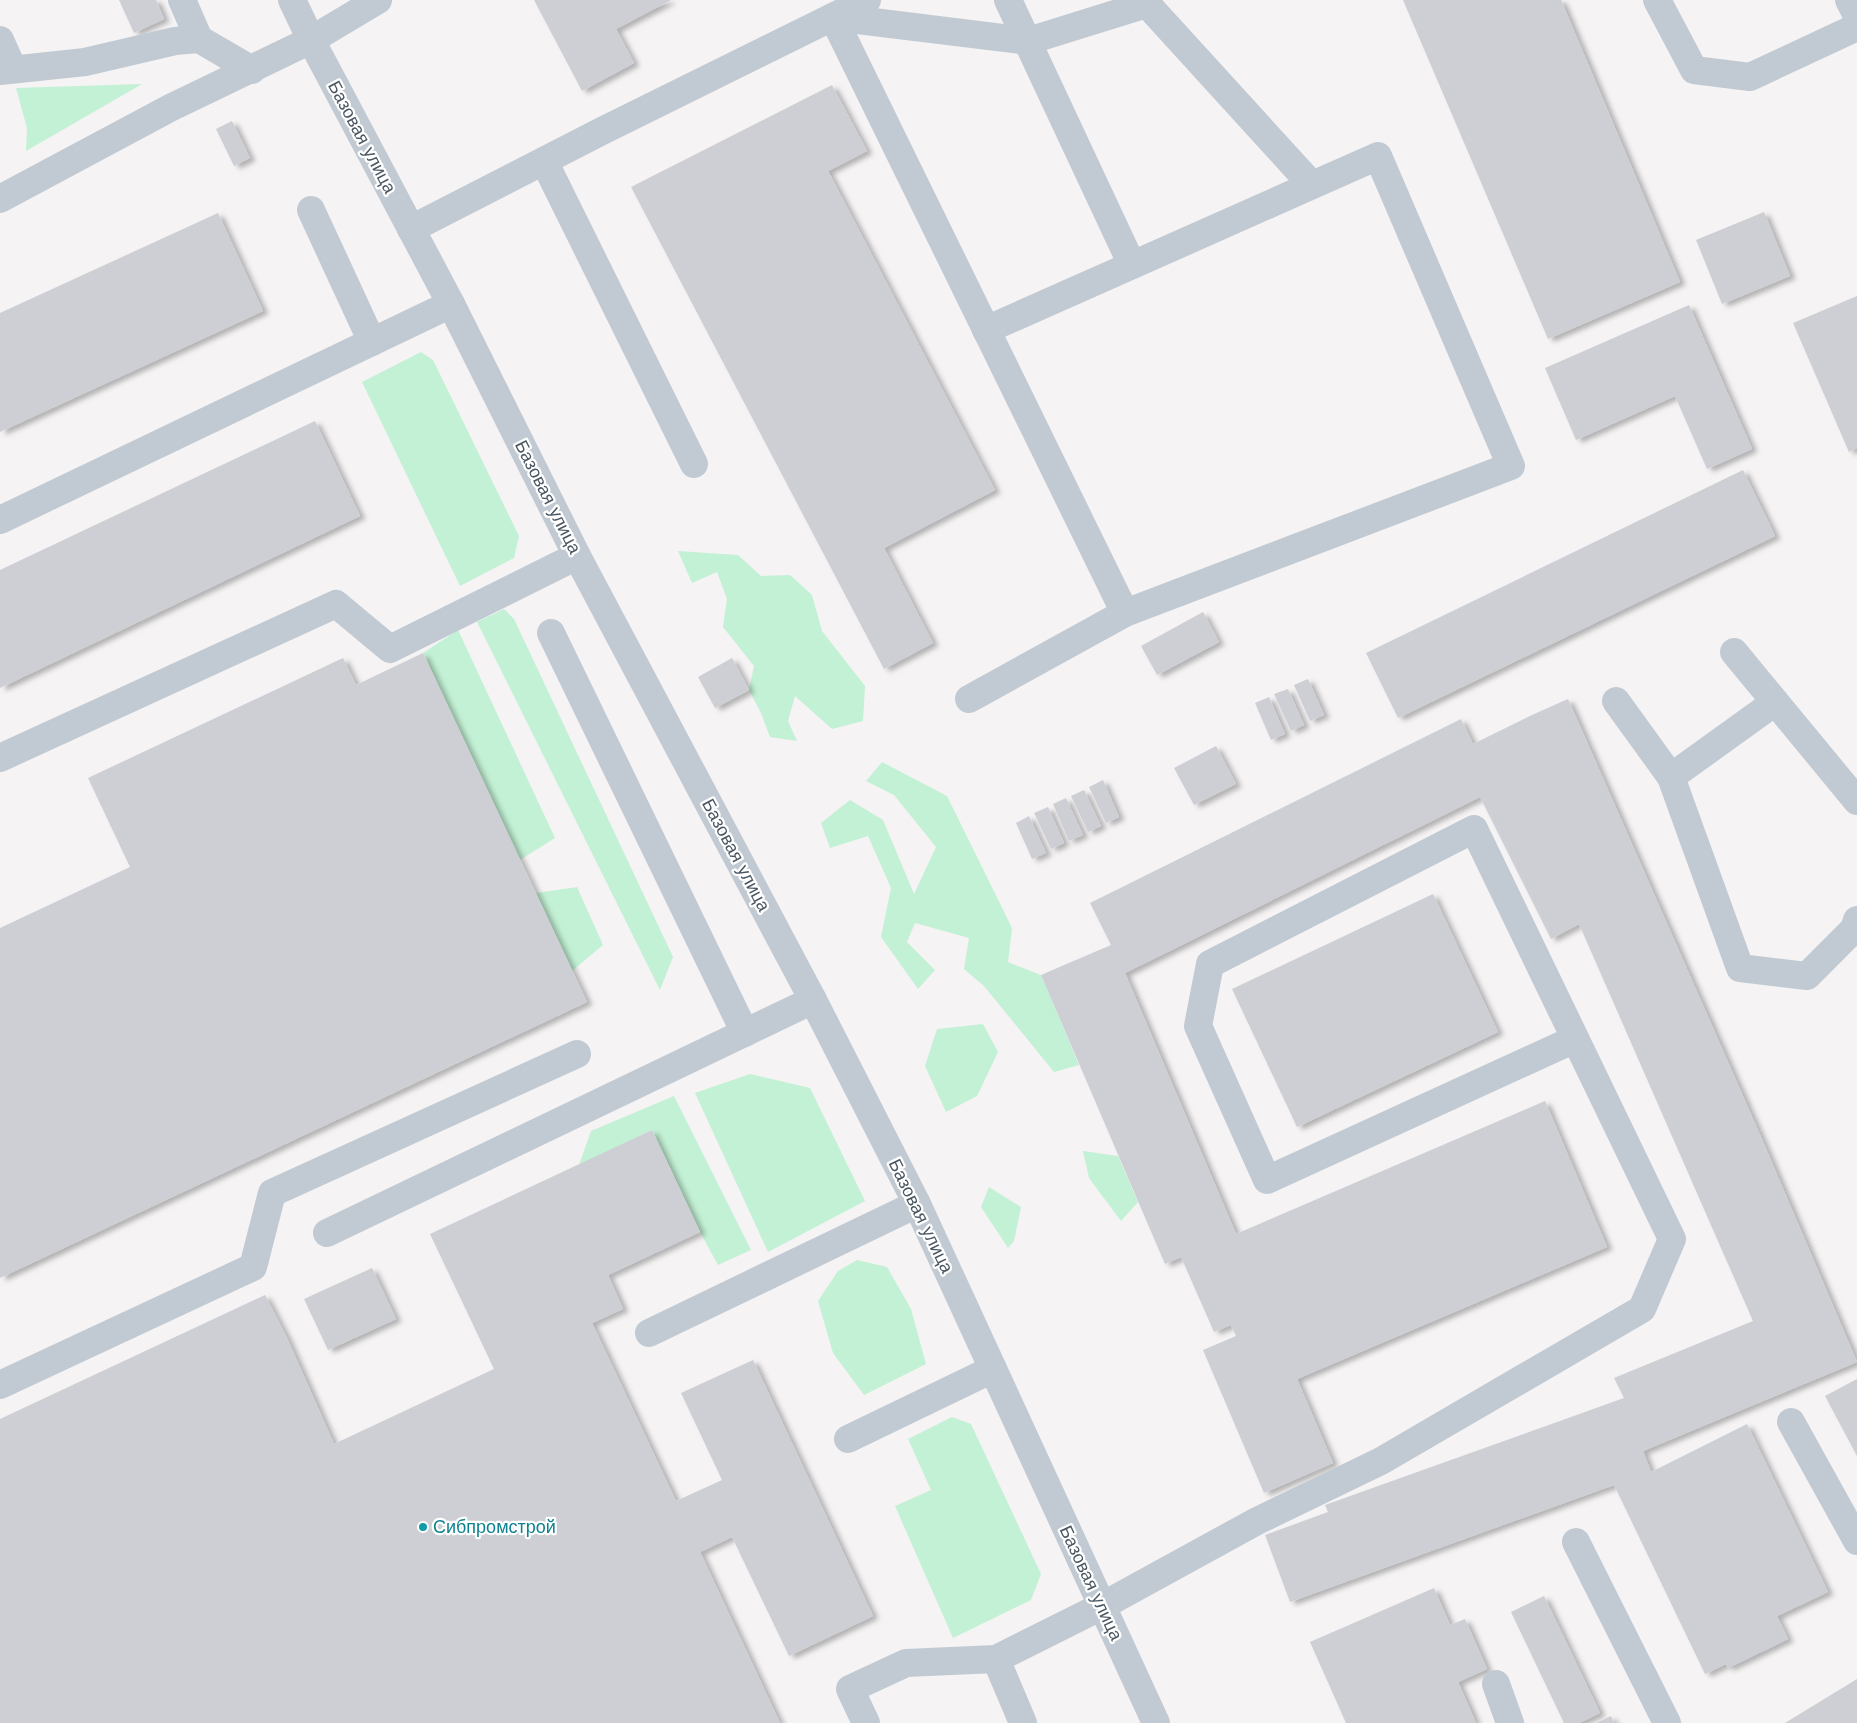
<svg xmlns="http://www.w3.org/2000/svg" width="1857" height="1723" viewBox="0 0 1857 1723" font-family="'Work Sans',sans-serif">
	<defs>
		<filter id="shadow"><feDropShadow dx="5.5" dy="3" stdDeviation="2.5" flood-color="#0004"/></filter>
	</defs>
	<rect width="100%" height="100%" fill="#f5f3f3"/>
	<g fill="#c3f1d5">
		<path d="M142,84L26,151L27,128L16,88Z"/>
		<path d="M421,352L433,360L519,536L514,558L460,586L362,382Z"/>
		<path d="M678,551L738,555L761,576L790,575L812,595L822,631L865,686L863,721L832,729L795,696L788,721L797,741L770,737L761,713L749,690L754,666L723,627L727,599L717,572L692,583Z"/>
		<path d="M504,609L514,619L673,957L660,990L477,622Z"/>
		<path d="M458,630L555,838L520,860L423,653Z"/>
		<path d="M882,762L947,796L1012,928L1008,962L1041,975L1079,1065L1054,1072L984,986L964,969L969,938L915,923L907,942L935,970L918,989L881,937L891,888L868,836L830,848L821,823L850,800L883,820L914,894L936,847L894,795L866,781Z"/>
		<path d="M577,887L603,945L572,971L536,893Z"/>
		<path d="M983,1024L998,1052L977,1096L946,1112L925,1066L937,1029Z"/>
		<path d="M750,1074L810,1088L865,1201L768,1252L695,1093Z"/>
		<path d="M674,1096L751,1250L718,1265L700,1232L652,1130L579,1165L591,1131Z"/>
		<path d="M1083,1151L1118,1156L1138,1202L1121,1221L1089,1178Z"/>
		<path d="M989,1187L1021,1207L1014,1241L1008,1248L981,1207Z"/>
		<path d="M857,1260L887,1267L911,1309L926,1364L864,1395L833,1353L818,1301L838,1271Z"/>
		<path d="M952,1417L971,1424L1041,1574L1031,1600L953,1638L895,1506L931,1490L908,1439Z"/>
	</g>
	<g fill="#cdcfd5" filter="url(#shadow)">
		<path d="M119,0H156L164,19L134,33Z"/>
		<path d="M534,0H671L616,29L634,63L582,91Z"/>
		<path d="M1403,0H1561L1680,282L1548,339Z"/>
		<path d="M832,85L867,151L828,171L995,490L884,548L933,643L884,669L631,187Z"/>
		<path d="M232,121L250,158L234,166L216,129Z"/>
		<path d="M1764,212L1790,276L1722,304L1696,240Z"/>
		<path d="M218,213L263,311L0,432V313Z"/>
		<path d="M1857,296V448L1849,452L1793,323Z"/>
		<path d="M1689,305L1752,449L1707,469L1675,396L1576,440L1545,368Z"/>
		<path d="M315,421L360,516L0,688V570Z"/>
		<path d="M1743,470L1775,536L1398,718L1366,653Z"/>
		<path d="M1203,612L1219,642L1157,675L1141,646Z"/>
		<path d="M423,653L587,1002L0,1278V928L130,867L88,778L343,658L356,685Z"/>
		<path d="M732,658L749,690L715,708L698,677Z"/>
		<path d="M1308,679L1324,715L1310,721L1294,685Z"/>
		<path d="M1288,689L1304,725L1291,731L1274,694Z"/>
		<path d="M1269,697L1285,734L1271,740L1255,703Z"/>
		<path d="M1568,699L1761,1137L1857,1362L1643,1451L1651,1472L1747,1424L1828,1592L1777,1616L1788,1639L1728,1668L1726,1664L1705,1674L1614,1485L1290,1602L1265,1535L1328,1512L1325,1505L1624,1398L1614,1378L1753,1321L1579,924L1551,939L1480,797L1125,973L1236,1234L1545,1101L1607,1247L1297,1379L1333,1463L1264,1493L1203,1350L1236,1336L1231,1325L1214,1332L1181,1257L1165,1264L1041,975L1111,945L1090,903L1461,719L1473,744L1532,715Z"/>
		<path d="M1216,746L1236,784L1194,805L1174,768Z"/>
		<path d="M1103,780L1119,817L1106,823L1089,787Z"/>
		<path d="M1084,790L1101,826L1088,832L1071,796Z"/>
		<path d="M1066,798L1083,835L1069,841L1053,804Z"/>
		<path d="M1048,807L1064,843L1051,849L1034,813Z"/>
		<path d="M1029,816L1046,853L1032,859L1016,823Z"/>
		<path d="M1433,894L1498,1032L1297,1127L1232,989Z"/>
		<path d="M652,1130L700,1232L608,1275L623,1309L592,1323L676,1501L722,1480L681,1393L753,1360L873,1616L789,1656L732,1537L700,1552L780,1723H0V1419L265,1295L287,1338L334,1444L494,1369L430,1234Z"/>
		<path d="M372,1268L396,1319L328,1350L304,1299Z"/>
		<path d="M1857,1379V1456L1825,1396Z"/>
		<path d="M1434,1588L1450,1625L1465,1619L1487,1669L1458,1682L1476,1723H1346L1310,1642Z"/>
		<path d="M1544,1596L1600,1713L1579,1723H1564L1511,1612Z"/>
		<path d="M1857,1679V1723H1785Z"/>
		<path d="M1611,1716L1614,1723H1596Z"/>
	</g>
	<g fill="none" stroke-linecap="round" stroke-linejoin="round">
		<g stroke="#c1cad2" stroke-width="28">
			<path d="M182,0L199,39"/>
			<path d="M292,0L311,40L451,304L577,556L813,1000L917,1204L1156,1723"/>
			<path d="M1008,0L1132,265"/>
			<path d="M1657,0L1694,70L1750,77L1857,27"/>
			<path d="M1849,0L1857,16"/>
			<path d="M833,17L1125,613"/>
			<path d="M833,17L1028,41L1147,4L1312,185"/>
			<path d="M0,40L13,69"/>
			<path d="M0,71L85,62L175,41L199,39L252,70"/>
			<path d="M544,161L694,464"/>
			<path d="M0,199L170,108L311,40L378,0"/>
			<path d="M311,210L372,342"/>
			<path d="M411,229L602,131L867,0"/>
			<path d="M0,520L451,304"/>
			<path d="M551,633L745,1033"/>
			<path d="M1734,652L1857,801"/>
			<path d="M969,699L1125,613L1511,466L1378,156L986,330"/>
			<path d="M1616,701L1671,777L1740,968L1807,976L1854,929L1857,920"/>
			<path d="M0,758L336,604L390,649L577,556"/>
			<path d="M1671,777L1775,702"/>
			<path d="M327,1233L813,1000"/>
			<path d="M649,1333L917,1204"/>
			<path d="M0,1385L253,1267L272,1193L577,1054"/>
			<path d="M1791,1422L1857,1541"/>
			<path d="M848,1439L993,1369"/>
			<path d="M1576,1542L1667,1723"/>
			<path d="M996,1659L1023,1723"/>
			<path d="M1496,1684L1510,1723"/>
			<path d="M866,1723L850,1689L906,1663L996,1659L1102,1606L1257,1521L1381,1461L1642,1309L1672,1239L1474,829L1210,964L1198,1026L1267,1180L1575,1039"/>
		</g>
	</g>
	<circle fill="#0f9aa8" stroke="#fff" stroke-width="2" cx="423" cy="1527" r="5"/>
	<g text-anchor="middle" stroke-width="4.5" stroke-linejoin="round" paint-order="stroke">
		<g font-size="18" fill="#4a5661" stroke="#fff">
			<text transform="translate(362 137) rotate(62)" y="6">Базовая улица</text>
			<text transform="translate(548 497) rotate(63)" y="6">Базовая улица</text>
			<text transform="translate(736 855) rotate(62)" y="6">Базовая улица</text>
			<text transform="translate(921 1216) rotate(64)" y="6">Базовая улица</text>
			<text transform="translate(1091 1583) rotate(65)" y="6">Базовая улица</text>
		</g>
		<g font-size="18" fill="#0d838f" stroke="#fff" text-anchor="start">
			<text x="433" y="1533">Сибпромстрой</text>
		</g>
	</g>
</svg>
